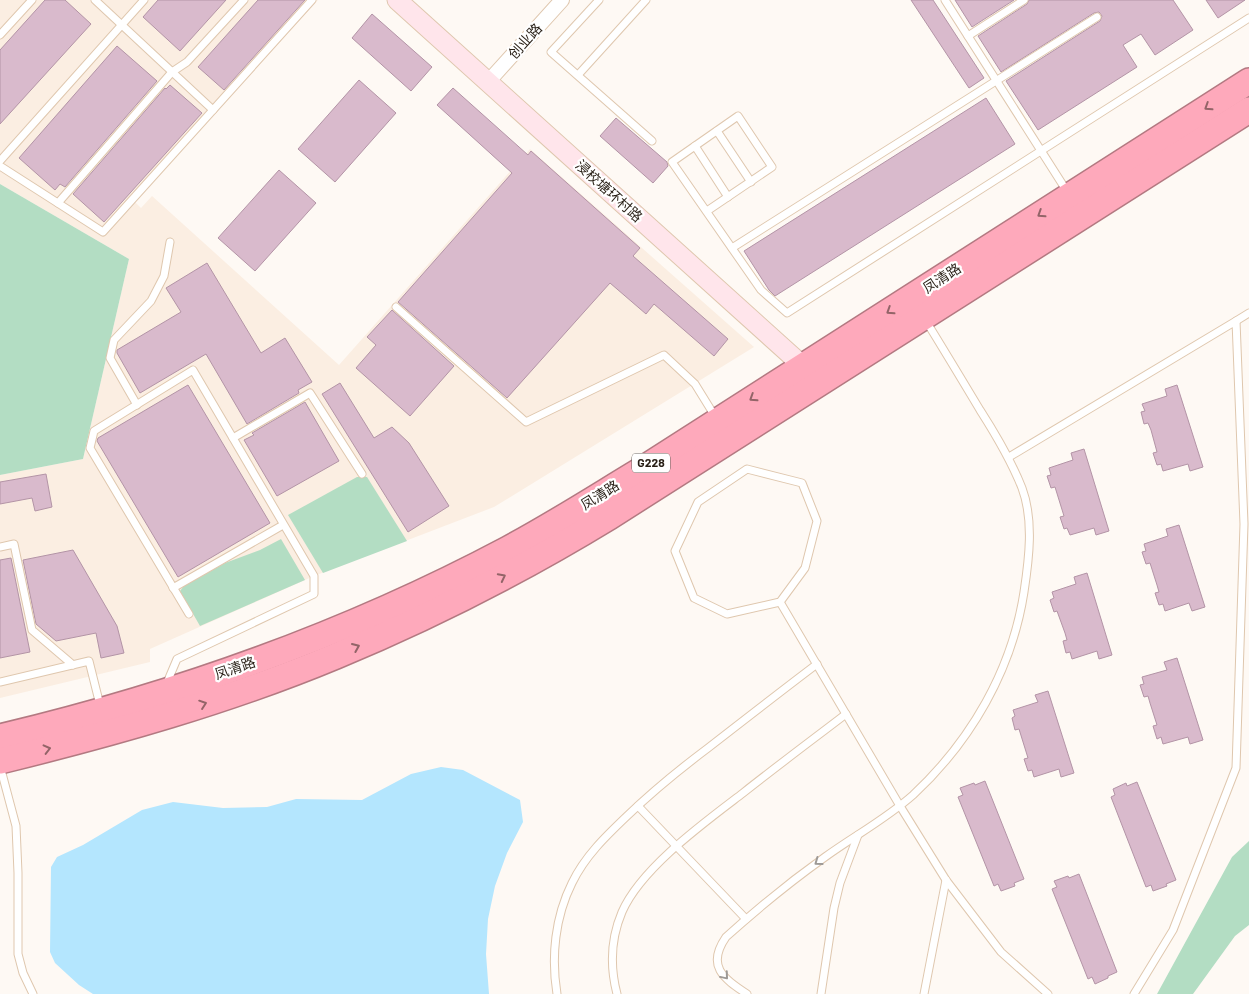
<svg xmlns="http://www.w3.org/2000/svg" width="1249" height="994" viewBox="0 0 1249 994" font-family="Barlow,'Noto Sans SC',sans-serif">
	<rect width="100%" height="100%" fill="#fef9f4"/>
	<path fill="#fbeee2" d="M0,0H318L135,202L141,208L152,196L339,365L530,149L754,347L494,507L314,576L150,649V662L0,698V475L83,459L129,259L0,184Z"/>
	<g fill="#b3ddc3">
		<path d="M0,184L129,259L83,459L0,475Z"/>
		<path d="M357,477H367L407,541L323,573L288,515Z"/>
		<path d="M281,539L305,580L200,626L180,591L184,586L225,563L260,550Z"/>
		<path d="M1249,841V925L1235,936L1193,994H1157L1232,857Z"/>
	</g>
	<path fill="#b4e6fe" d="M441,767L463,770L520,800L523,822L507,853L495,886L488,919L486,954L489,994H93L79,985L55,963L50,952L51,867L57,857L83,845L142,810L173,802L223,808L267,807L296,799L362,800L411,774Z"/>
	<g fill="#d9bacc" stroke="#b394a6">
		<path d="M45,0H65L91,24L0,124V50Z"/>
		<path d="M158,0H226L180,51L143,17Z"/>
		<path d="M258,0H305L224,90L198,67Z"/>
		<path d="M911,0H933L984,78L969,88Z"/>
		<path d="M955,0H1014L972,27Z"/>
		<path d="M1029,0H1173L1193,30L1155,55L1141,34L1123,45L1137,67L1038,130L1006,81L1100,21L1102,16L1099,12L1094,13L1001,72L978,36L1027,4Z"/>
		<path d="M1206,0H1245L1218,18Z"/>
		<path d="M372,14L432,67L411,91L352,38Z"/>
		<path d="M117,46L157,81L65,187L60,184L55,190L19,158Z"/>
		<path d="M359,80L396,113L335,182L298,149Z"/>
		<path d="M170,85L202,113L104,222L73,194L165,88L166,89Z"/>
		<path d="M453,88L528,155L531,151L640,248L633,256L728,339L714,356L654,304L646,314L610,283L507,398L398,302L512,173L437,105Z"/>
		<path d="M986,98L1015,144L775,296L769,290L744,251Z"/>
		<path d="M616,118L667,162L668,166L653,183L600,136Z"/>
		<path d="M279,170L316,203L255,271L218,238Z"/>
		<path d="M207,263L261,353L285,338L312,382L298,390L299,393L247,424L206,354L140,393L117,353V350L181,312L166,288Z"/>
		<path d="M392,310L454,366L410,416L356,368L376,345L367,337Z"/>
		<path d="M340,383L374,438L392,427L409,443L449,506L408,532L322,394Z"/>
		<path d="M188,385L270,523L178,577L97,441L98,438Z"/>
		<path d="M1177,385L1203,467L1190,471L1188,464L1163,471L1161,464L1157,465L1153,453L1157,452L1151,430L1148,423L1144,424L1141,412L1145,411L1142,404L1167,396L1165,389Z"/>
		<path d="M305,402L339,461L277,496L244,440L254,435L252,433Z"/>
		<path d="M1084,449L1109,531L1096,535L1094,528L1070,535L1067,528L1064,529L1060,517L1064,516L1055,487L1051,488L1047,476L1051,475L1049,468L1073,460L1071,453Z"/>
		<path d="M46,474L52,507L35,511L32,498L0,504V482Z"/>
		<path d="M1179,525L1205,607L1192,611L1189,603L1165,611L1163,604L1159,605L1155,593L1159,592L1157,585L1150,563L1146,564L1142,552L1146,551L1144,544L1168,536L1166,529Z"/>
		<path d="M73,550L117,626L124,653L101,658L96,633L56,641L36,624L23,560Z"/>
		<path d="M11,558L30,652L0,658V560Z"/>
		<path d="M1087,573L1112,655L1099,659L1097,651L1072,659L1070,652L1066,653L1063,641L1067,640L1065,633L1057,611L1054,612L1050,600L1054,598L1052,592L1076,584L1074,577Z"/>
		<path d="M1177,658L1203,740L1190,744L1188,737L1163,744L1161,737L1157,739L1153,726L1157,725L1150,703L1148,696L1144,697L1140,685L1144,684L1142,677L1167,670L1164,662Z"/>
		<path d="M1048,691L1074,773L1061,777L1059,769L1034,777L1032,770L1028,771L1024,759L1028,758L1019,729L1015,730L1012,718L1015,716L1013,710L1038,702L1035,695Z"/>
		<path d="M985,781L1024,879L1014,883L1015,886L1001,891L998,884L994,886L958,797L963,795L960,788L974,783L975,785Z"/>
		<path d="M1137,782L1176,880L1166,884L1167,886L1153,891L1151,885L1146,887L1111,797L1115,795L1113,789L1126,783L1127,786Z"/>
		<path d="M1079,874L1117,972L1108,976V978L1095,984L1092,977L1088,979L1052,889L1057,887L1054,881L1068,876L1069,878Z"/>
	</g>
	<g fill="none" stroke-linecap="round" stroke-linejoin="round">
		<g stroke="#dfc7ae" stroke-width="9">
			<g id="lane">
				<path d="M95,0L213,110"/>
				<path d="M599,0L551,52L652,141"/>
				<path d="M945,0L1068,193"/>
				<path d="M0,35L32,0"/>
				<path d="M968,36L1024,0"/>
				<path d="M578,75L646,0"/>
				<path d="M717,131L751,182"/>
				<path d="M695,146L728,197"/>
				<path d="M0,161L144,0"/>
				<path d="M0,166L103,232L312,0"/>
				<path d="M58,203L172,72L187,62L244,0"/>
				<path d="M707,211L772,167L738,116L672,162L761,290L787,313L1249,18"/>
				<path d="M732,248L1097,17"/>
				<path d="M396,307L526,422L664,355L695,384L716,418"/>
				<path d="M1236,321L1249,313"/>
				<path d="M137,405L110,358L114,340L151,301L164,276L170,242"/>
				<path d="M233,438L310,393L362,474"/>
				<path d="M1009,457L1236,321L1244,524L1236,768L1173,930L1134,994"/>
				<path d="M747,469L802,483L817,521L805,568L780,602L727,614L694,598L675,551L698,502Z"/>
				<path d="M0,547L14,544L32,630L73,665"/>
				<path d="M173,588L283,525"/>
				<path d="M780,602L900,806L946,880L1001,952L1048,994"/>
				<path d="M0,682L89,661L100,705"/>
				<path d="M166,685L177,659L314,594V576L193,370L94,431L90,448L189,614"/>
				<path d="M0,766L16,826L18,873V954L23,973L33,994"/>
				<path d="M638,806L746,919"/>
				<path d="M557,994C551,957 555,917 572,883C585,856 606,836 627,816C653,791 680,769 708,748C744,720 780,692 817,664"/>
				<path d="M617,994C610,967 611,938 622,912C641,868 705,822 743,793C777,766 812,740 846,714"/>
				<path d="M747,994C723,978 706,966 726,937C757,909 790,882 825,857C854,836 886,819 913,795C971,741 1012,670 1024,592C1029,559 1034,520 1022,488C1011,460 996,435 980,410C962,380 944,350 926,321"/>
				<path d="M821,994L834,908L840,883L858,835"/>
				<path d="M924,994L946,880"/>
			</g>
		</g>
		<g stroke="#dfc7ae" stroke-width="16">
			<path id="street" d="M488,82L562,0"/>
		</g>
		<g stroke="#dfc7ae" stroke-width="21">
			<path id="secondary" d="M397,0L813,375"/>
		</g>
		<g stroke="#b37981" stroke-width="28">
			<g id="highway">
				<path d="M0,737C177,695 348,634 508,549C553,525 595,498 638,472L1249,81"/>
				<path d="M0,761C114,733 228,701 336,656C430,617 522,570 609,517L1249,110"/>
			</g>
		</g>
		<use href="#lane" stroke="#fff" stroke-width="7"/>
		<use href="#street" stroke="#fff" stroke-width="14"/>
		<use href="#secondary" stroke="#ffe5eb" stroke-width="19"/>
		<use href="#highway" stroke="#fea9bb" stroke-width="25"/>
	</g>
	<defs><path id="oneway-chevron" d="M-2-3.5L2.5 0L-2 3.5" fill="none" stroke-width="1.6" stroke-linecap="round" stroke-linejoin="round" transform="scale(1.25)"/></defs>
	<g stroke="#936468">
		<use href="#oneway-chevron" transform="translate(1208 107) rotate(147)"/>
		<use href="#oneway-chevron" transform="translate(1041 214) rotate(147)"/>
		<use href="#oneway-chevron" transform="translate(890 311) rotate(147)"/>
		<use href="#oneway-chevron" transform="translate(753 398) rotate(147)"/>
		<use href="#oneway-chevron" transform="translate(502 577) rotate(-27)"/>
		<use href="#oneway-chevron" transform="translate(356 647) rotate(-23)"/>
		<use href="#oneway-chevron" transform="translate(203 704) rotate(-19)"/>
		<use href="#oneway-chevron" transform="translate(47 749) rotate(-14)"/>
	</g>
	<g stroke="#9e9a96">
		<use href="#oneway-chevron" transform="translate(818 862) rotate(144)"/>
		<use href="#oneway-chevron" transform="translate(725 976) rotate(50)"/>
	</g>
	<g text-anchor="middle" stroke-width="4.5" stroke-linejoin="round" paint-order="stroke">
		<rect fill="#fff" stroke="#68625c" stroke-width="1" x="632" y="453.5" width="38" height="19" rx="4"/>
		<g font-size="12" font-weight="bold" fill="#281f16">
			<text x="651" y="467">G228</text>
		</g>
		<g font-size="14" fill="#281f16" stroke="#fff">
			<text transform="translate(525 41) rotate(-48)" y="5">创业路</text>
			<text transform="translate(609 191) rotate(42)" y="5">浸校塘环村路</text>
			<text transform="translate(942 278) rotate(-33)" y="5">凤清路</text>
			<text transform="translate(600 495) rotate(-32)" y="5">凤清路</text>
			<text transform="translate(235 668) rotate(-19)" y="5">凤清路</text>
		</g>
	</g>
</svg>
